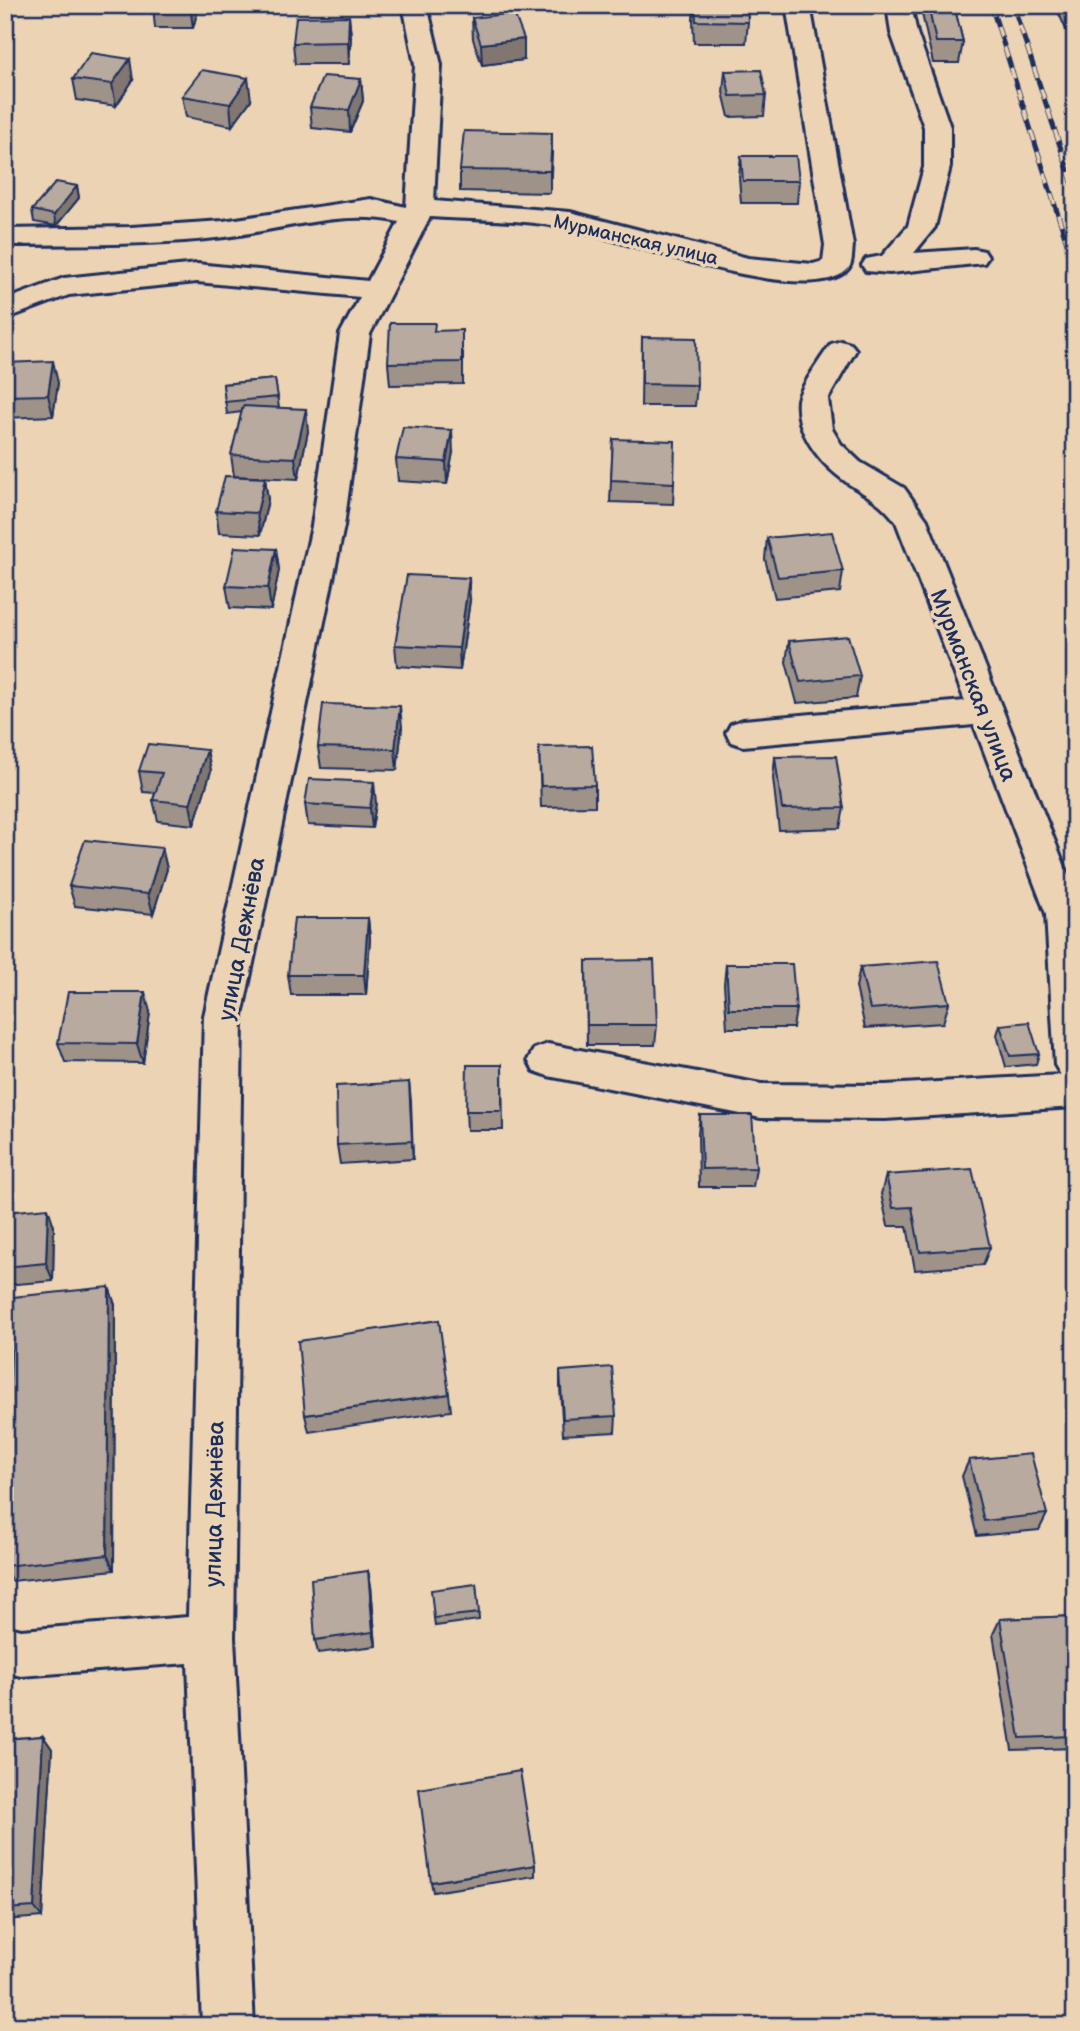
<svg xmlns="http://www.w3.org/2000/svg" width="1080" height="2031" viewBox="0 0 1080 2031" font-family="'Balsamiq Sans',sans-serif">
	<rect width="100%" height="100%" fill="#ecd3b4"/>
	<filter id="ink" filterUnits="userSpaceOnUse"><feTurbulence type="fractalNoise" baseFrequency=".0143" numOctaves="2"/><feDisplacementMap in="SourceGraphic" scale="14" xChannelSelector="R" yChannelSelector="G"/><feConvolveMatrix kernelMatrix="1 2 1 2 8 2 1 2 1" color-interpolation-filters="sRGB"/></filter>
	<g filter="url(#ink)">
		<g fill="none" stroke-linecap="round" stroke-linejoin="round">
			<g stroke="#1b2f5e" stroke-width="6">
				<g id="minor">
					<path d="M403,5H427L441,65L434,201L570,212L748,258L813,264L823,261L825,245L786,5H810L853,245C852,252 853,265 847,270C806,309 621,238 568,228C523,219 476,220 430,217L370,334L344,526L242,1016L234,1638L254,2026H202L188,1663L21,1676L5,1672V1626L21,1630L188,1617L204,1016L312,526L340,334L360,297L197,282L69,295L5,319V300L64,278L197,264L368,281L399,222C343,209 281,230 225,237C152,246 78,244 5,245V229L131,227L223,221L371,199L406,207L415,65Z"/>
					<path d="M887,5L911,6L917,33L950,127V167L935,227L914,253L974,249L984,251L988,257L984,263L890,273L866,271L862,265L866,259L882,256L908,226L924,167V127L891,33Z"/>
					<path d="M841,341L851,344L856,350L828,399L832,429L841,444L860,462L904,488L927,520L1075,892V1107L885,1119L761,1118L548,1076L534,1071L528,1060L534,1049L548,1044L761,1084L885,1085L1061,1075L1055,1065L1046,914L974,725L743,746L731,742L726,733L731,724L743,720L965,701L896,522C876,495 861,495 837,475C816,458 795,429 798,400C800,388 823,355 831,344Z"/>
				</g>
			</g>
			<use href="#minor" fill="#ecd3b4" fill-rule="evenodd"/>
			<g stroke="#1b2f5e" stroke-width="5">
				<g id="rail">
					<path d="M991,5L1075,268"/>
					<path d="M1013,5L1075,191"/>
				</g>
			</g>
			<use href="#rail" stroke="#ecd3b4" stroke-width="3.5" stroke-dasharray="11" stroke-linecap="butt"/>
		</g>
		<g fill="#9e9289" stroke="#1b2f5e" stroke-width="2">
			<path d="M153,5H196L197,13L193,28H155Z"/>
			<path d="M694,5H747L748,22L746,43H694L693,20Z"/>
			<path d="M920,5H954L963,42L959,63H933Z"/>
			<path d="M1061,5H1075V47H1074L1059,14Z"/>
			<path d="M349,16L351,37L349,64H295L293,43Z"/>
			<path d="M472,18L524,60L482,65L473,39Z"/>
			<path d="M725,71L766,95L764,116L729,117L723,92Z"/>
			<path d="M73,79L133,80L116,106L77,100Z"/>
			<path d="M361,79L363,101L350,132L312,128L310,107Z"/>
			<path d="M182,96L251,100L232,126L186,117Z"/>
			<path d="M552,133L550,193L460,191V170Z"/>
			<path d="M741,156L799,181L797,203H741L739,177Z"/>
			<path d="M77,186L79,198L56,226L34,222L32,210Z"/>
			<path d="M435,331L463,352V384L390,385L388,363Z"/>
			<path d="M642,337L697,385L695,406H641Z"/>
			<path d="M5,363L58,383L53,416L5,418Z"/>
			<path d="M275,379L279,408L308,431L298,479L234,476L231,455L242,412L227,414L223,384Z"/>
			<path d="M613,439L674,483L673,504L610,502Z"/>
			<path d="M453,452L447,484L398,481L396,459Z"/>
			<path d="M265,478L268,500L260,535L219,533L216,511Z"/>
			<path d="M767,538L843,571L840,592L775,598L765,559Z"/>
			<path d="M276,549L279,570L271,610L230,608L226,586Z"/>
			<path d="M470,600L460,670L397,666L395,645Z"/>
			<path d="M789,641L860,676L856,698L797,703L786,662Z"/>
			<path d="M402,727L397,770L321,768L318,747Z"/>
			<path d="M539,747L595,785V806L541,807Z"/>
			<path d="M207,750L211,771L194,825L158,821L153,800L155,793L143,792L139,771Z"/>
			<path d="M775,757L844,808L840,828L779,830L773,778Z"/>
			<path d="M376,803L372,828L308,825L305,804Z"/>
			<path d="M162,848L167,869L153,914L75,906L69,886Z"/>
			<path d="M368,918L370,939L366,995H291L288,975Z"/>
			<path d="M586,961L657,1025L655,1045H587Z"/>
			<path d="M726,964L796,1009L793,1028H727L724,984Z"/>
			<path d="M860,967L949,1003L943,1023L865,1028L856,987Z"/>
			<path d="M150,1012L143,1063L65,1062L58,1043Z"/>
			<path d="M1000,1025L1039,1054L1036,1064L1006,1067L997,1035Z"/>
			<path d="M502,1065L503,1130H467L466,1111Z"/>
			<path d="M409,1082L413,1159L340,1164L337,1145Z"/>
			<path d="M700,1115L756,1168L753,1187H699L698,1134Z"/>
			<path d="M886,1175L990,1247L983,1265L915,1270L907,1226H888L881,1194Z"/>
			<path d="M5,1212L54,1226L53,1281L5,1285Z"/>
			<path d="M109,1287L115,1305L114,1570L12,1581L5,1570V1516Z"/>
			<path d="M560,1371L616,1416L615,1432L563,1435L560,1387Z"/>
			<path d="M449,1394L451,1411L309,1432L305,1415Z"/>
			<path d="M969,1460L1047,1514L1039,1530L977,1536L962,1476Z"/>
			<path d="M368,1571L371,1586L376,1646L318,1653L315,1640Z"/>
			<path d="M476,1584L479,1620L435,1626L434,1618Z"/>
			<path d="M1075,1616V1748L1012,1750L993,1634L1000,1619Z"/>
			<path d="M43,1736L52,1749L42,1917L5,1920V1739Z"/>
			<path d="M535,1865V1876L433,1892L431,1882Z"/>
		</g>
		<g fill="#81776f" stroke="#1b2f5e" stroke-width="2">
			<path d="M190,5H196L197,13L193,28Z"/>
			<path d="M349,16L351,37L349,64L348,42Z"/>
			<path d="M524,39V60L482,65L481,44Z"/>
			<path d="M130,59L133,80L116,106L112,84Z"/>
			<path d="M248,78L251,100L232,126L230,104Z"/>
			<path d="M361,79L363,101L350,132L349,110Z"/>
			<path d="M552,133V154L550,193V171Z"/>
			<path d="M77,186L79,198L56,226L54,215Z"/>
			<path d="M53,361L58,383L53,416L48,395Z"/>
			<path d="M306,409L308,431L298,479L295,458Z"/>
			<path d="M452,430L453,452L447,484L446,462Z"/>
			<path d="M265,478L268,500L260,535L257,513Z"/>
			<path d="M276,549L279,570L271,610L268,588Z"/>
			<path d="M469,578L470,600L460,670L459,648Z"/>
			<path d="M400,706L402,727L397,770L395,749Z"/>
			<path d="M207,750L211,771L194,825L190,804Z"/>
			<path d="M374,782L376,803L372,828L370,808Z"/>
			<path d="M162,848L167,869L153,914L148,894Z"/>
			<path d="M368,918L370,939L366,995L364,975Z"/>
			<path d="M145,992L150,1012L143,1063L137,1044Z"/>
			<path d="M409,1082L411,1101L413,1159L412,1141Z"/>
			<path d="M48,1208L54,1226L53,1281L46,1263Z"/>
			<path d="M109,1287L115,1305L114,1570L107,1555Z"/>
			<path d="M368,1571L371,1586L376,1646L373,1632Z"/>
			<path d="M43,1736L52,1749L42,1917L34,1907Z"/>
		</g>
		<g fill="#b8aa9f" stroke="#1b2f5e" stroke-width="2">
			<path d="M153,5H190V7H152Z"/>
			<path d="M695,5H747L748,22L696,21Z"/>
			<path d="M928,5H954L963,42H936Z"/>
			<path d="M1069,5H1075V18Z"/>
			<path d="M514,13L524,39L481,44L472,18Z"/>
			<path d="M349,16L348,42L293,43L296,17Z"/>
			<path d="M91,53L130,59L112,84L73,79Z"/>
			<path d="M202,70L248,78L230,104L182,96Z"/>
			<path d="M761,70L766,95L730,96L725,71Z"/>
			<path d="M323,76L361,79L349,110L310,107Z"/>
			<path d="M464,131L552,133L550,171L460,170Z"/>
			<path d="M741,156H796L799,181H743Z"/>
			<path d="M56,182L77,186L54,215L32,210Z"/>
			<path d="M390,323H435L434,331L462,330V362L388,363Z"/>
			<path d="M642,337L696,338L697,385L642,384Z"/>
			<path d="M53,361L48,395L5,396V363Z"/>
			<path d="M275,379L278,397L225,402L223,384Z"/>
			<path d="M243,406L306,409L295,458L231,455Z"/>
			<path d="M403,427L452,430L446,462L396,459Z"/>
			<path d="M613,439L675,441L674,483L611,480Z"/>
			<path d="M225,476L265,478L257,513L216,511Z"/>
			<path d="M832,532L843,571L778,577L767,538Z"/>
			<path d="M235,547L276,549L268,588L226,586Z"/>
			<path d="M407,575L469,578L459,648L395,645Z"/>
			<path d="M848,636L860,676L800,682L789,641Z"/>
			<path d="M323,704L400,706L395,749L318,747Z"/>
			<path d="M148,744L207,750L190,804L153,800L162,773L139,771Z"/>
			<path d="M592,746L595,785L541,786L539,747Z"/>
			<path d="M836,756L844,808L782,809L775,757Z"/>
			<path d="M309,779L374,782L370,808L305,804Z"/>
			<path d="M85,840L162,848L148,894L69,886Z"/>
			<path d="M294,918H368L364,975H288Z"/>
			<path d="M654,960L657,1025H587L586,961Z"/>
			<path d="M938,961L949,1003L870,1009L860,967Z"/>
			<path d="M726,964H792L796,1009H729Z"/>
			<path d="M68,992H145L137,1044L58,1043Z"/>
			<path d="M1029,1022L1039,1054L1010,1056L1000,1025Z"/>
			<path d="M467,1065H502V1111H466Z"/>
			<path d="M409,1082L412,1141L337,1145L336,1086Z"/>
			<path d="M700,1115H752L756,1168L702,1169Z"/>
			<path d="M972,1169L990,1247L920,1252L912,1207L893,1208L886,1175Z"/>
			<path d="M48,1208L46,1263L5,1267V1212Z"/>
			<path d="M109,1287L107,1555L5,1566V1516L13,1297Z"/>
			<path d="M439,1320L449,1394L305,1415L298,1341Z"/>
			<path d="M612,1367L616,1416L563,1419L560,1371Z"/>
			<path d="M1031,1454L1047,1514L984,1521L969,1460Z"/>
			<path d="M368,1571L373,1632L315,1640L311,1579Z"/>
			<path d="M476,1584L479,1613L434,1618L431,1590Z"/>
			<path d="M1075,1616V1736L1020,1738L1000,1619Z"/>
			<path d="M43,1736L34,1907L5,1909V1739Z"/>
			<path d="M520,1771L535,1865L431,1882L419,1789Z"/>
		</g>
	</g>
	<g text-anchor="middle" stroke-width="7" stroke-linejoin="round" paint-order="stroke">
		<g font-size="19" fill="#1b2f5e" stroke="#ecd3b4">
			<text transform="translate(636 239) rotate(13)" y="7">Мурманская улица</text>
		</g>
		<g font-size="23" fill="#1b2f5e" stroke="#ecd3b4">
			<text transform="translate(974 685) rotate(69)" y="8">Мурманская улица</text>
			<text transform="translate(241 939) rotate(-79)" y="8">улица Дежнёва</text>
			<text transform="translate(214 1504) rotate(-89)" y="8">улица Дежнёва</text>
		</g>
	</g>
	<rect width="1080" height="2031" fill="none" stroke="#ecd3b4" stroke-width="28"/>
	<rect x="14" y="14" width="1052" height="2003" fill="none" stroke="#1b2f5e" stroke-width="2.5" filter="url(#ink)"/>
</svg>
